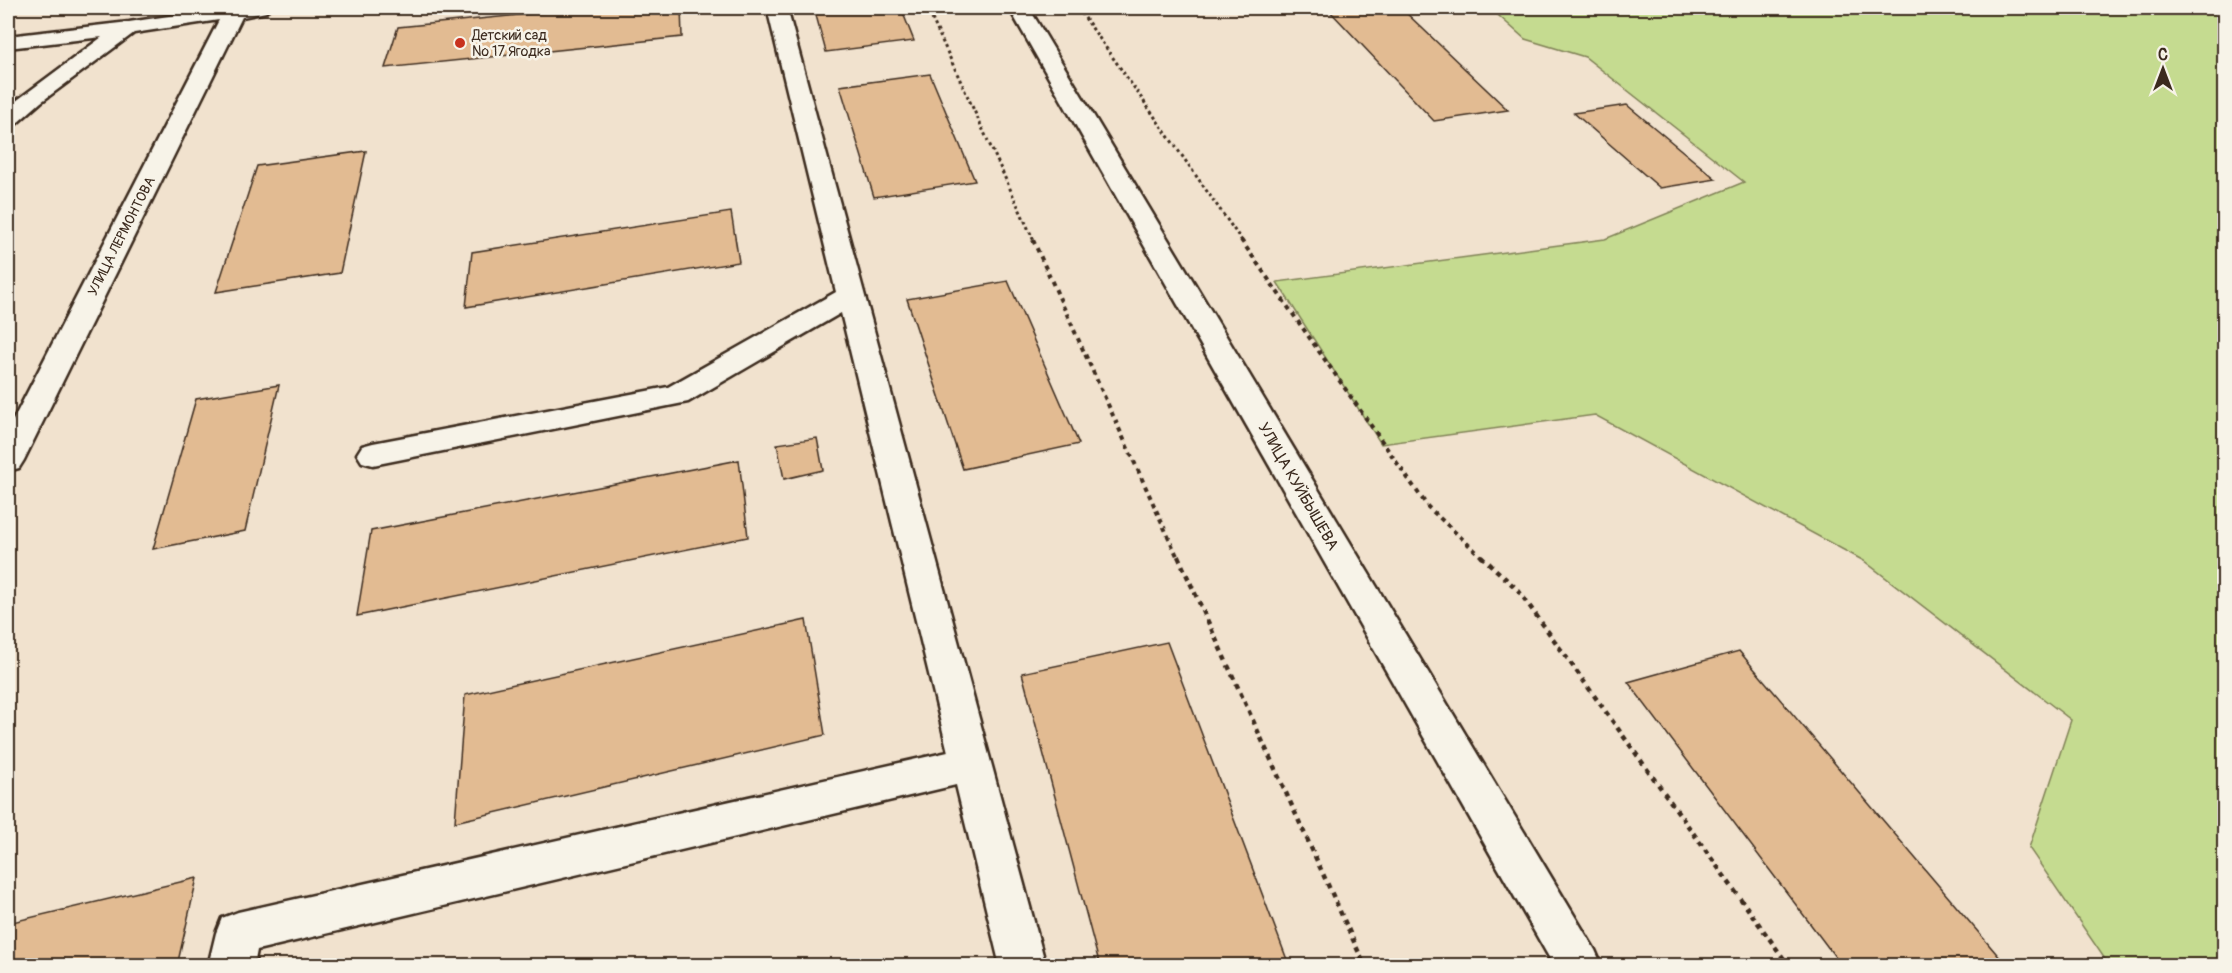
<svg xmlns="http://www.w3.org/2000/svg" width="2232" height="973" viewBox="0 0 2232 973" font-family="Pangolin,sans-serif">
	<rect width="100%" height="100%" fill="#f1e2ce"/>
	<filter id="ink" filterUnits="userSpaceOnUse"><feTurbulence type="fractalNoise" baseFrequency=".0167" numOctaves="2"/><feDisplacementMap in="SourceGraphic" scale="12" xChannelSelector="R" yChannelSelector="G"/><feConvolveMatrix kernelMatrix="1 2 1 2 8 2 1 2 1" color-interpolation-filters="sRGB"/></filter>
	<g filter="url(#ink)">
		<path fill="#c5db90" stroke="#808257" stroke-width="1.5" d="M1490,8H2224V965H2109L2029,848L2071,720L1864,561L1595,415L1381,444L1277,282L1605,239L1744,182L1585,57L1525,39Z"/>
		<g fill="#e2bb92" stroke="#3b2a1e" stroke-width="1.5">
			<path d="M591,8H681L682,37L385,68L398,27Z"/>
			<path d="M814,8H901L914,41L826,52Z"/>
			<path d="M1327,8H1401L1508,110L1434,121Z"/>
			<path d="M930,74L975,181L874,197L840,86Z"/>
			<path d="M1627,105L1716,179L1660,188L1574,113Z"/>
			<path d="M366,151L340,273L216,292L257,166Z"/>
			<path d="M731,212L739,262L466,307L472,252Z"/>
			<path d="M1008,281L1079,444L963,469L907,299Z"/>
			<path d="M279,385L245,531L153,549L196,399Z"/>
			<path d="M817,438L823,470L784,479L777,444Z"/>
			<path d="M739,460L748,537L357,616L371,531Z"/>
			<path d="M806,620L825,735L455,822L465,695Z"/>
			<path d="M1167,642L1289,965L1100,966L1022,673Z"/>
			<path d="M1739,651L2007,966H1842L1628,682Z"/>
			<path d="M197,878L177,966H8V923Z"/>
		</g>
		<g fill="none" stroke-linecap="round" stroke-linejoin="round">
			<g stroke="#3b2a1e" stroke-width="5">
				<g id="minor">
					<path d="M222,8H269L266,12L242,17L24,460L19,468L8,471V430L219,20L134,33L41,102L16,124L8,126V107L102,37L8,48V36L129,22Z"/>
					<path d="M767,8H787L1046,966H1000L956,785L257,950L254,966H208L216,933L222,918L238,912L948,752L841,313L688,402L373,465L362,462L357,454L362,446L373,443L668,387L836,292Z"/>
					<path d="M1009,8H1029L1595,950L1602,966H1554Z"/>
				</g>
			</g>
			<g stroke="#3b2a1e" stroke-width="3" stroke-dasharray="3 3" stroke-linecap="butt">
				<path d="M927,8L1034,241"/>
				<path d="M1078,8L1242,241"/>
			</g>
			<g stroke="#3b2a1e" stroke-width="4" stroke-dasharray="4.5 4.5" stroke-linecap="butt">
				<path d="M1033,240L1178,558"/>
				<path d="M1241,240L1428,507L1483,558"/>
			</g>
			<g stroke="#3b2a1e" stroke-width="4.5" stroke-dasharray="5 5" stroke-linecap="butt">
				<path d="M1178,556L1365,966"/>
				<path d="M1481,556L1518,590L1789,966"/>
			</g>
			<use href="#minor" fill="#f7f3e8" fill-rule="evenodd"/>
		</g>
	</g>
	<circle fill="#c8321e" stroke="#f7f3e8" stroke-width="2" cx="460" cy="43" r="6"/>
	<g text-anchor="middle" stroke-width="5" stroke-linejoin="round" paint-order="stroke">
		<g font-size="14" fill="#3b2a1e" stroke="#f7f3e8" text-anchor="start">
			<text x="472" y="40">Детский сад<tspan x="472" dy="16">№ 17 Ягодка</tspan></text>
		</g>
		<g font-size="14" fill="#3b2a1e" stroke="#f7f3e8">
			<text transform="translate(121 236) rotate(-63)" y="5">УЛИЦА ЛЕРМОНТОВА</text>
		</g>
		<g font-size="16" fill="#3b2a1e" stroke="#f7f3e8">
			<text transform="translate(1299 486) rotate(60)" y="6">УЛИЦА КУЙБЫШЕВА</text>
		</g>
	</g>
	<rect width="2232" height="973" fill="none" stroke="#f7f3e8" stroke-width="30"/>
	<rect x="15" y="15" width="2202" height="943" fill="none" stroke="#3b2a1e" stroke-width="2" filter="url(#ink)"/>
	<g transform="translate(2163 69)" stroke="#f7f3e8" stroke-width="4.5" paint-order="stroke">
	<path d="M0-4.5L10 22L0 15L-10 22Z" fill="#3b2a1e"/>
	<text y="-9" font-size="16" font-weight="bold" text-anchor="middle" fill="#3b2a1e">С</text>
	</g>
</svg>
